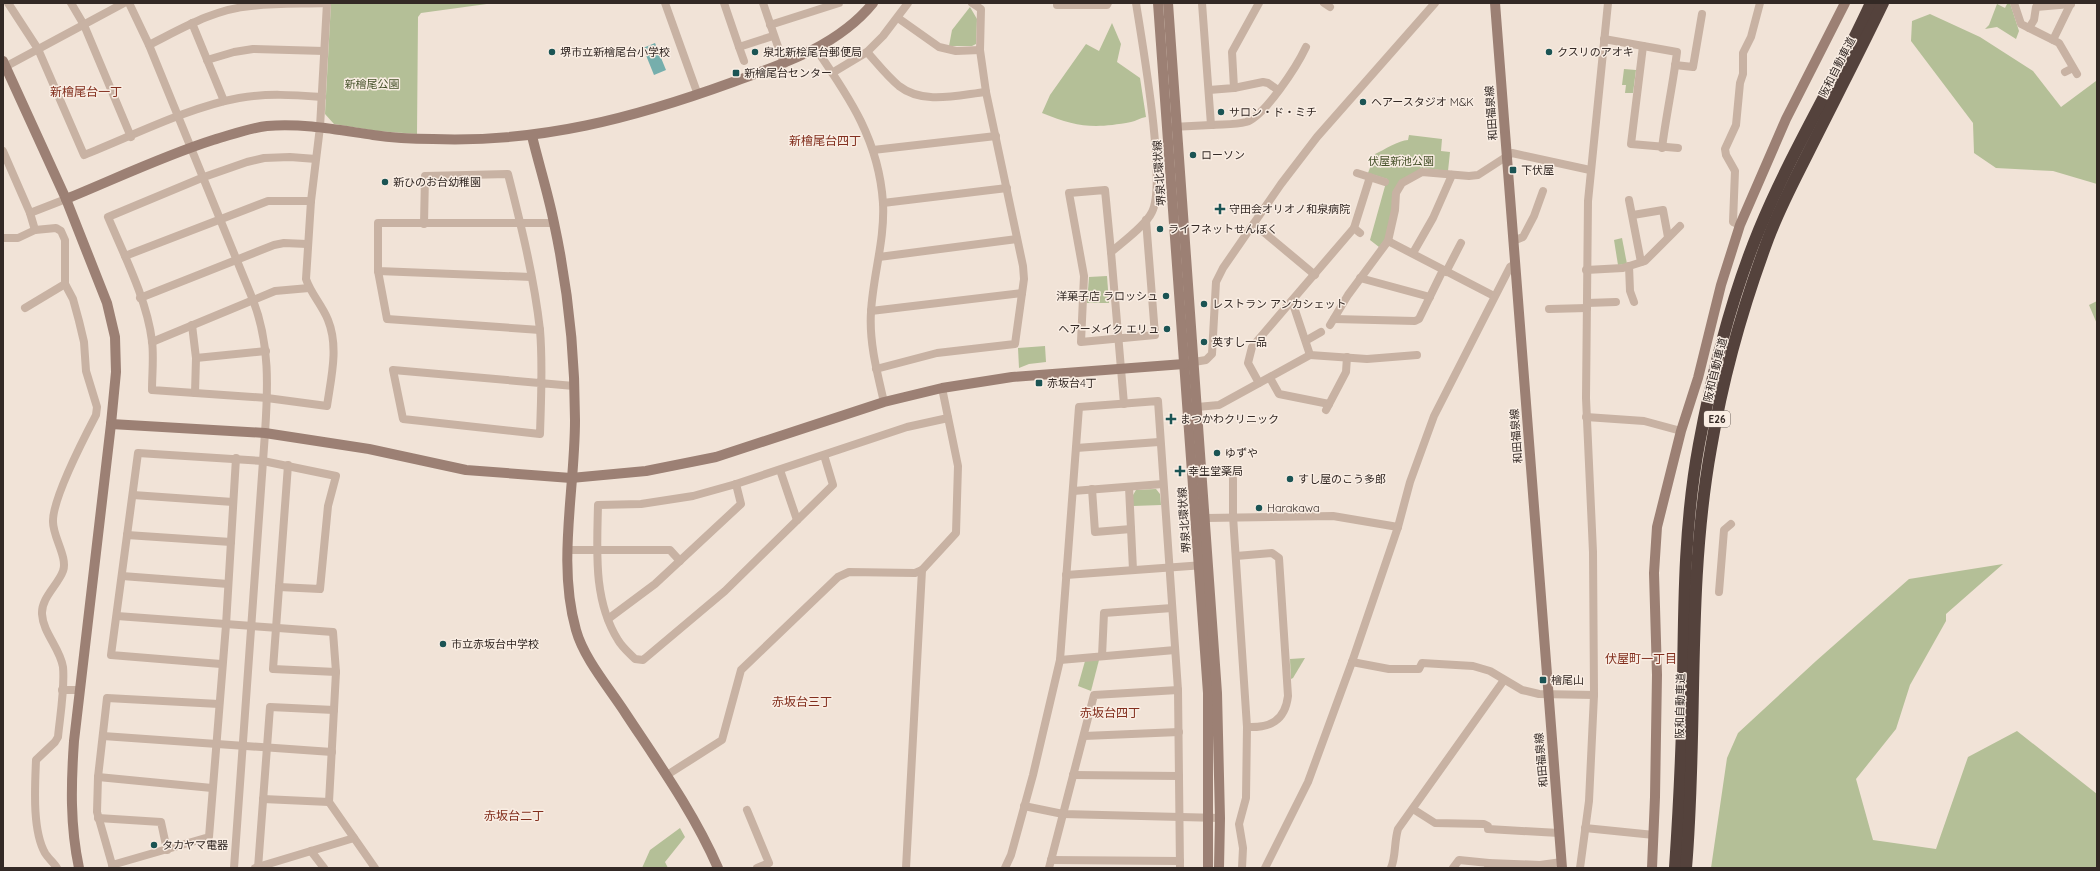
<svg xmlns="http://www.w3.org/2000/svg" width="2100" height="871" viewBox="0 0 2100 871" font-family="Quicksand,'Noto Sans JP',sans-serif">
	<rect width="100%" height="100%" fill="#f1e3d7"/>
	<g fill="#b4bf97">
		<path d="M331,3H494L421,13L418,17L417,134L377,131L334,124L325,114Z"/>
		<path d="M2010,3L2019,31L2016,39L1997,27L1985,29L1989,25L1997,4L2005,8L2007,4Z"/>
		<path d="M970,7L977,19L976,44L972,46H949L952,30Z"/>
		<path d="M1930,14L1980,37L2033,71L2061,107L2096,81L2097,70V184L2053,171L1996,168L1974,153L1973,123L1911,41L1912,21Z"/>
		<path d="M1112,23L1121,44L1117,62L1140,78L1146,117C1140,118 1136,121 1131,122C1094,129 1076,127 1042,113L1050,95L1086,44L1099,51Z"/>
		<path d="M1624,69L1636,70L1633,93H1625L1626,85H1622Z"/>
		<path d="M1409,135L1442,139L1441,151L1450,152L1448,171L1422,168L1400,182L1387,237L1379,247L1370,240L1387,179L1368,173L1375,154C1384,150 1399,140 1408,140Z"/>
		<path d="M1622,238L1627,264L1618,265L1614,240Z"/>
		<path d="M1107,276L1109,303H1087L1089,277Z"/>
		<path d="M2097,301V324L2089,305Z"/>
		<path d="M1045,346L1046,362L1029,364L1019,368L1018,348Z"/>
		<path d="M1156,489L1160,494L1161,505L1133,506V495L1136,490Z"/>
		<path d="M2003,564L1946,614V621L1910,685L1896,729L1856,779L1873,840L1936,849L1968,757L2017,731L2097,794V868H1711L1727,758L1738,733L1816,661L1909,579Z"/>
		<path d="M1305,658L1293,678L1291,679L1290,659Z"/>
		<path d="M1099,660L1091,691L1078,686L1085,661Z"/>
		<path d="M680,828L685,837L665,862L668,868H642L650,850Z"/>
	</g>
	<path fill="#76aeac" d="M655,43L666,70L654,75L643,48Z"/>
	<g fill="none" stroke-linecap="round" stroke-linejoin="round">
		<g stroke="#c8b2a3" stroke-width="8">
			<path d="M8,3L38,49L84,155C132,136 189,107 239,98C266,93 294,95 322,97"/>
			<path d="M71,3L84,25L131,137"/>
			<path d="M129,3L149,45L253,300C270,344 268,388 265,433L234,868"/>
			<path d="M665,3L698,95"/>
			<path d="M724,3L739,47L773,36"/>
			<path d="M763,3L784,64"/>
			<path d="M1057,3V5H1107L1108,3"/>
			<path d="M1324,3L1330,7"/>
			<path d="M2014,3L2021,24L2059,43L2077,74"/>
			<path d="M898,18L939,47L956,51L980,50"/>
			<path d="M192,23L224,101"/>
			<path d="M770,25L839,3"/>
			<path d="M2029,28L2034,20L2036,7L2071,4"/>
			<path d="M1604,39L1677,52C1673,84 1666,116 1662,148"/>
			<path d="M2053,40L2071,3"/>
			<path d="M149,45C181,29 214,9 251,6C276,3 302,4 327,3"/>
			<path d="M1643,46L1631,144L1678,148"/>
			<path d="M739,47L744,61"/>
			<path d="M816,49C850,98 879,141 883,203C885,240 873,275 871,312C869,342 877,372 884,402"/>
			<path d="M867,52C877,63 887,76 899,86C923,105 958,95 986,92"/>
			<path d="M207,60L234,52L253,49L324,51"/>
			<path d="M1675,65L1693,67L1702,14"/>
			<path d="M3,68L124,3"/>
			<path d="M2065,72L2073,68"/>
			<path d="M832,73L867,52L883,36L908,3"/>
			<path d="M1234,88L1263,82L1268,83L1278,90"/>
			<path d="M1209,90L1234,88L1232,52L1259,3"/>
			<path d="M1211,125C1222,124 1235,125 1246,122C1265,116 1297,66 1306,47"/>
			<path d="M1172,127L1211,125L1202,3"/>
			<path d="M873,150L996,136"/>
			<path d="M3,151L30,213L35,230L56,228L61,231L65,240V284L73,299L79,321L84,342L86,371L97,407L96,415C85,436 52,500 53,522C53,537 68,558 63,571C58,585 41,598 42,614C43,633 60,648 63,667C65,688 60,716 58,737L55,742L36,760C35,786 32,830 45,853C48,858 54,863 57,868"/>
			<path d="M316,159L290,157L264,158L247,162L204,177L108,217C124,255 147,300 152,341C154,357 152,374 152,390L267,398L327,406C331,378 339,347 328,320C322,305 311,294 306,279L311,201L320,127L327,3"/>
			<path d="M1357,173L1385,182"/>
			<path d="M1629,200L1641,262"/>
			<path d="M883,203L1007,188"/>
			<path d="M30,213L66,199"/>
			<path d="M1633,215L1663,210L1668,237"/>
			<path d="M424,224L425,176L508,174C521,225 534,277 540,330C543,364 541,399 540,434L403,419L393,370L574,386"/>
			<path d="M1254,224L1315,275"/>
			<path d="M1740,225L1733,222L1735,171L1726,155L1725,149L1736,125L1740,83L1743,74V53L1751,37L1760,3"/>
			<path d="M1354,228L1360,233"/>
			<path d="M3,238H18L35,230"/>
			<path d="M1388,241L1494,296"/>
			<path d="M1513,241L1523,237L1534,216L1543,191"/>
			<path d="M1111,252L1105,190L1069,193L1084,276L1081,342L1155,335L1146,220"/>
			<path d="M1413,253L1433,218L1452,175"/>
			<path d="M125,256L268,201H311"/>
			<path d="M879,257L1017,239"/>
			<path d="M1629,266L1630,291L1634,302"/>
			<path d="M1586,270L1623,268L1645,261L1680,226"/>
			<path d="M378,271L387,319L540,330"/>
			<path d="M1446,272L1461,243"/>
			<path d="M531,277L378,271V223H554"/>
			<path d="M1360,278L1430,297"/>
			<path d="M140,298L274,245L284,243L307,244"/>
			<path d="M1292,301L1310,355L1367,359L1417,355"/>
			<path d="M1587,303L1616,302"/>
			<path d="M25,308L65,284"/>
			<path d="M1549,309L1587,308"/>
			<path d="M871,311L1022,293"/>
			<path d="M1334,319L1415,321L1419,319L1443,270"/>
			<path d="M192,325L196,358L195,393"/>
			<path d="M1330,325L1348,295L1388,241L1395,210L1396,193L1402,183L1422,172L1469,176L1478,175L1512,153L1590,170"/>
			<path d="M1307,340L1321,332"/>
			<path d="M152,342L275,291L309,288"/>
			<path d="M196,358L266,351"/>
			<path d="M1188,363L1206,360L1212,354L1216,282L1223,268L1281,184L1317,137L1435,3"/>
			<path d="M876,369L937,353L1015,344L1024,279L1023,266L986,92L980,50L981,9L972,3"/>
			<path d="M1270,378L1279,394L1329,404"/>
			<path d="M1259,383L1248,363L1252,347L1354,228L1370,177"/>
			<path d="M1124,404L1111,252C1123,242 1146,225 1152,212C1167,182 1142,42 1136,3"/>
			<path d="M1197,407L1219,405L1310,355"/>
			<path d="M1326,410L1346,372L1347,357"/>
			<path d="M1586,417L1644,421L1681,431"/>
			<path d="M1076,448L1159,442"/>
			<path d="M824,455L833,485L725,591L643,660L635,659C629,653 622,647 618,640C593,600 597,551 598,505L641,504L693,496L736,484L907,427L948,418"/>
			<path d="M288,465L273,669L336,672"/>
			<path d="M780,470L797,520"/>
			<path d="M1233,479V516L1247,727L1246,798L1239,824L1243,848L1242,868"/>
			<path d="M1129,487L1133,570"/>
			<path d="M1092,489L1095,532L1131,529"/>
			<path d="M1073,491L1163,484"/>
			<path d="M133,495L233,502"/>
			<path d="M1206,518L1333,516L1398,527"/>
			<path d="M127,535L231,542"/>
			<path d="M569,550H670L680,561"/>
			<path d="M1236,556L1272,553L1279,558L1288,696C1285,721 1270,728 1247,727"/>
			<path d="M1066,575L1204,565"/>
			<path d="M122,576L228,584"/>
			<path d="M1719,592L1724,530L1731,524"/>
			<path d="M117,616L333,632L336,672L329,802L375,868"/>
			<path d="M608,619L655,584L741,504L736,484"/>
			<path d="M1102,656L1104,613L1172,608"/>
			<path d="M1060,660L1175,650"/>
			<path d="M1352,662L1389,669H1419L1422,663L1473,666L1490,671L1522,690L1539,694L1594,695"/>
			<path d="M221,664L111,655L138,453L263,461L336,476L328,506L320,589L279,587"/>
			<path d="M62,690H80"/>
			<path d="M103,736L332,752"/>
			<path d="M1084,736L1179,732"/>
			<path d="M667,775L722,740L741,670L838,577L849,572L915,573L922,570L956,533L958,466L942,388"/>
			<path d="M1073,775L1179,776"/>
			<path d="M98,777L212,788"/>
			<path d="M263,799L329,802"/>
			<path d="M1024,806L1063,814L1220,818"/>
			<path d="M1413,809L1435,823L1484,824L1488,826V829L1559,833"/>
			<path d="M747,810L769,863L757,868"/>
			<path d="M98,818L161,822L167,850"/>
			<path d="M1585,828L1654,835"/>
			<path d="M311,851L324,868"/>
			<path d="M1051,860L1180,861"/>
			<path d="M112,865L209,837L226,625L236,458"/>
			<path d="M113,868L97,812L98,777L107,698L219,704"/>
			<path d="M255,868L354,838"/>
			<path d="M258,868L270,707L334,710"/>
			<path d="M906,868L922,570"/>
			<path d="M1005,868L1011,855L1033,775L1060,660L1079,407L1158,401L1178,690L1180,868"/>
			<path d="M1049,868L1094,695L1178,690"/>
			<path d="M1265,868L1308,782L1352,662L1398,527L1410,482L1434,416L1510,267L1515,264"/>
			<path d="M1391,868C1396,857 1394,842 1398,829L1504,680"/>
			<path d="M1453,868L1459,860L1489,863"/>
			<path d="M1488,868L1489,863L1540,865L1562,862"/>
			<path d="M1580,868L1589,801L1594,695L1593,552L1586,398L1588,201L1608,3"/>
		</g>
		<g stroke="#9c8074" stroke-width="10">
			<path d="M1158,3L1208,693V868"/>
			<path d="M1168,3L1217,693L1220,818L1219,868"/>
			<path d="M1495,3L1562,868"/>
			<path d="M3,61L66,199L107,303L115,337L116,372L111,424L74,741C71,784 70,826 79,868"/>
			<path d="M532,136C539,165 548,193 554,223C568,288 575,354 575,420C575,490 557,563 576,630C584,659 610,689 626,714C659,764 694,813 718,868"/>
			<path d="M66,199C115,179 163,156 213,140C231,135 248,128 267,126C303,123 338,130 373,135C393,138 413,139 433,139C540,143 634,118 733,82C783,64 838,46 873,3"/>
			<path d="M111,424L265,433L369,449L466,470L571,478L646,471L716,457L884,402L942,388L1012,377L1184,364"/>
			<path d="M1652,868L1655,797L1657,675L1654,573L1657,527L1681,431L1698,378L1721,285L1740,225L1786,119L1845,3"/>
		</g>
		<g stroke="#54423c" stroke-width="12">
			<path d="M1675,868C1679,808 1682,747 1683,687C1684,606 1684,524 1699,444C1712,374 1732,296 1759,230C1791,152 1836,80 1871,3"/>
			<path d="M1686,868C1698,728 1686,587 1711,448C1723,377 1743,306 1768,239C1779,209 1794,181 1808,153C1833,103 1859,53 1883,3"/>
		</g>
	</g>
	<g fill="#1b5454" stroke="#f9ede3" stroke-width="1.5">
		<circle cx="552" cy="52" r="4"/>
		<circle cx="755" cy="52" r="4"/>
		<circle cx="1549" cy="52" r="4"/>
		<rect x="732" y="69" width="8" height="8" rx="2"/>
		<circle cx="1363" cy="102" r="4"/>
		<circle cx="1221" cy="112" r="4"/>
		<circle cx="1193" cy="155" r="4"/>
		<rect x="1509" y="166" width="8" height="8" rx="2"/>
		<circle cx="385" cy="182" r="4"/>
		<path d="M1218 203h4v4h4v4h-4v4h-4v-4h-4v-4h4z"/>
		<circle cx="1160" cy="229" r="4"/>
		<circle cx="1166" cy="296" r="4"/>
		<circle cx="1204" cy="304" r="4"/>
		<circle cx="1167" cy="329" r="4"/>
		<circle cx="1204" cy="342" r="4"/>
		<rect x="1035" y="379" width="8" height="8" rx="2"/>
		<path d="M1169 413h4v4h4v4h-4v4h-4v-4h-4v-4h4z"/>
		<circle cx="1217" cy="453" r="4"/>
		<path d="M1178 465h4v4h4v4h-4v4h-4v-4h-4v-4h4z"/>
		<circle cx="1290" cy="479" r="4"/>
		<circle cx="1259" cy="508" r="4"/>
		<circle cx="443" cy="644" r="4"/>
		<rect x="1539" y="676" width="8" height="8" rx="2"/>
		<circle cx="154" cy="845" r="4"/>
	</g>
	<g text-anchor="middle" stroke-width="3" stroke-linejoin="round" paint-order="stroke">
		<rect fill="#f9ede3" stroke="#6e645e" stroke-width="1" x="1704" y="411" width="26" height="16" rx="3"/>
		<g font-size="10" font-weight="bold" fill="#332925">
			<text x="1717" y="423">E26</text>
		</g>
		<g font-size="11" fill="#332925" stroke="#f9ede3" text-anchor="start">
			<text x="560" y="56">堺市立新檜尾台小学校</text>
			<text x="763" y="56">泉北新桧尾台郵便局</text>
			<text x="1557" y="56">クスリのアオキ</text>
			<text x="744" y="77">新檜尾台センター</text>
			<text x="1371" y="106">ヘアースタジオ M&amp;K</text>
			<text x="1229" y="116">サロン・ド・ミチ</text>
			<text x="1201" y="159">ローソン</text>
			<text x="1521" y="174">下伏屋</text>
			<text x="393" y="186">新ひのお台幼稚園</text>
			<text x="1229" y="213">守田会オリオノ和泉病院</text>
			<text x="1168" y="233">ライフネットせんぼく</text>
			<text x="1158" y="300" text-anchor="end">洋菓子店 ラロッシュ</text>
			<text x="1212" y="308">レストラン アンカシェット</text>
			<text x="1159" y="333" text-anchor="end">ヘアーメイク エリュ</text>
			<text x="1212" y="346">英すし一品</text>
			<text x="1047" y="387">赤坂台4丁</text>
			<text x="1180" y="423">まつかわクリニック</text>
			<text x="1225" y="457">ゆずや</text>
			<text x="1188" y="475">幸生堂薬局</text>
			<text x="1298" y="483">すし屋のこう多郎</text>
			<text x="1267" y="512">Harakawa</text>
			<text x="451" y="648">市立赤坂台中学校</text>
			<text x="1551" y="684">檜尾山</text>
			<text x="162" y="849">タカヤマ電器</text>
		</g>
		<g font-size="11" fill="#332925" stroke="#f9ede3">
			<text transform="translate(1837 67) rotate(-63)" y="4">阪和自動車道</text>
			<text transform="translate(1491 113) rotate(-94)" y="4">和田福泉線</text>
			<text transform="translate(1159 173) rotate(-94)" y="4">堺泉北環状線</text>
			<text transform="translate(1715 370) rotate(-76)" y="4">阪和自動車道</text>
			<text transform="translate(1516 436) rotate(-94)" y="4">和田福泉線</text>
			<text transform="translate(1184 520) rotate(-94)" y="4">堺泉北環状線</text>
			<text transform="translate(1680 706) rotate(-89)" y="4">阪和自動車道</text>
			<text transform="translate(1541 760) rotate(-95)" y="4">和田福泉線</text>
		</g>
		<g font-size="11" fill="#455129" stroke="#f9ede3">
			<text x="372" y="88">新檜尾公園</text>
			<text x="1401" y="165">伏屋新池公園</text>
		</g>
		<g font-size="12" fill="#822f1e" stroke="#f9ede3">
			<text x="86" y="96">新檜尾台一丁</text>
			<text x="825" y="145">新檜尾台四丁</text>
			<text x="1641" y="663">伏屋町一丁目</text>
			<text x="802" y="706">赤坂台三丁</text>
			<text x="1110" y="717">赤坂台四丁</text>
			<text x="514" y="820">赤坂台二丁</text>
		</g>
	</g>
	<rect width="2100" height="871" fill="none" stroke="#332925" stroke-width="8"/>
</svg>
